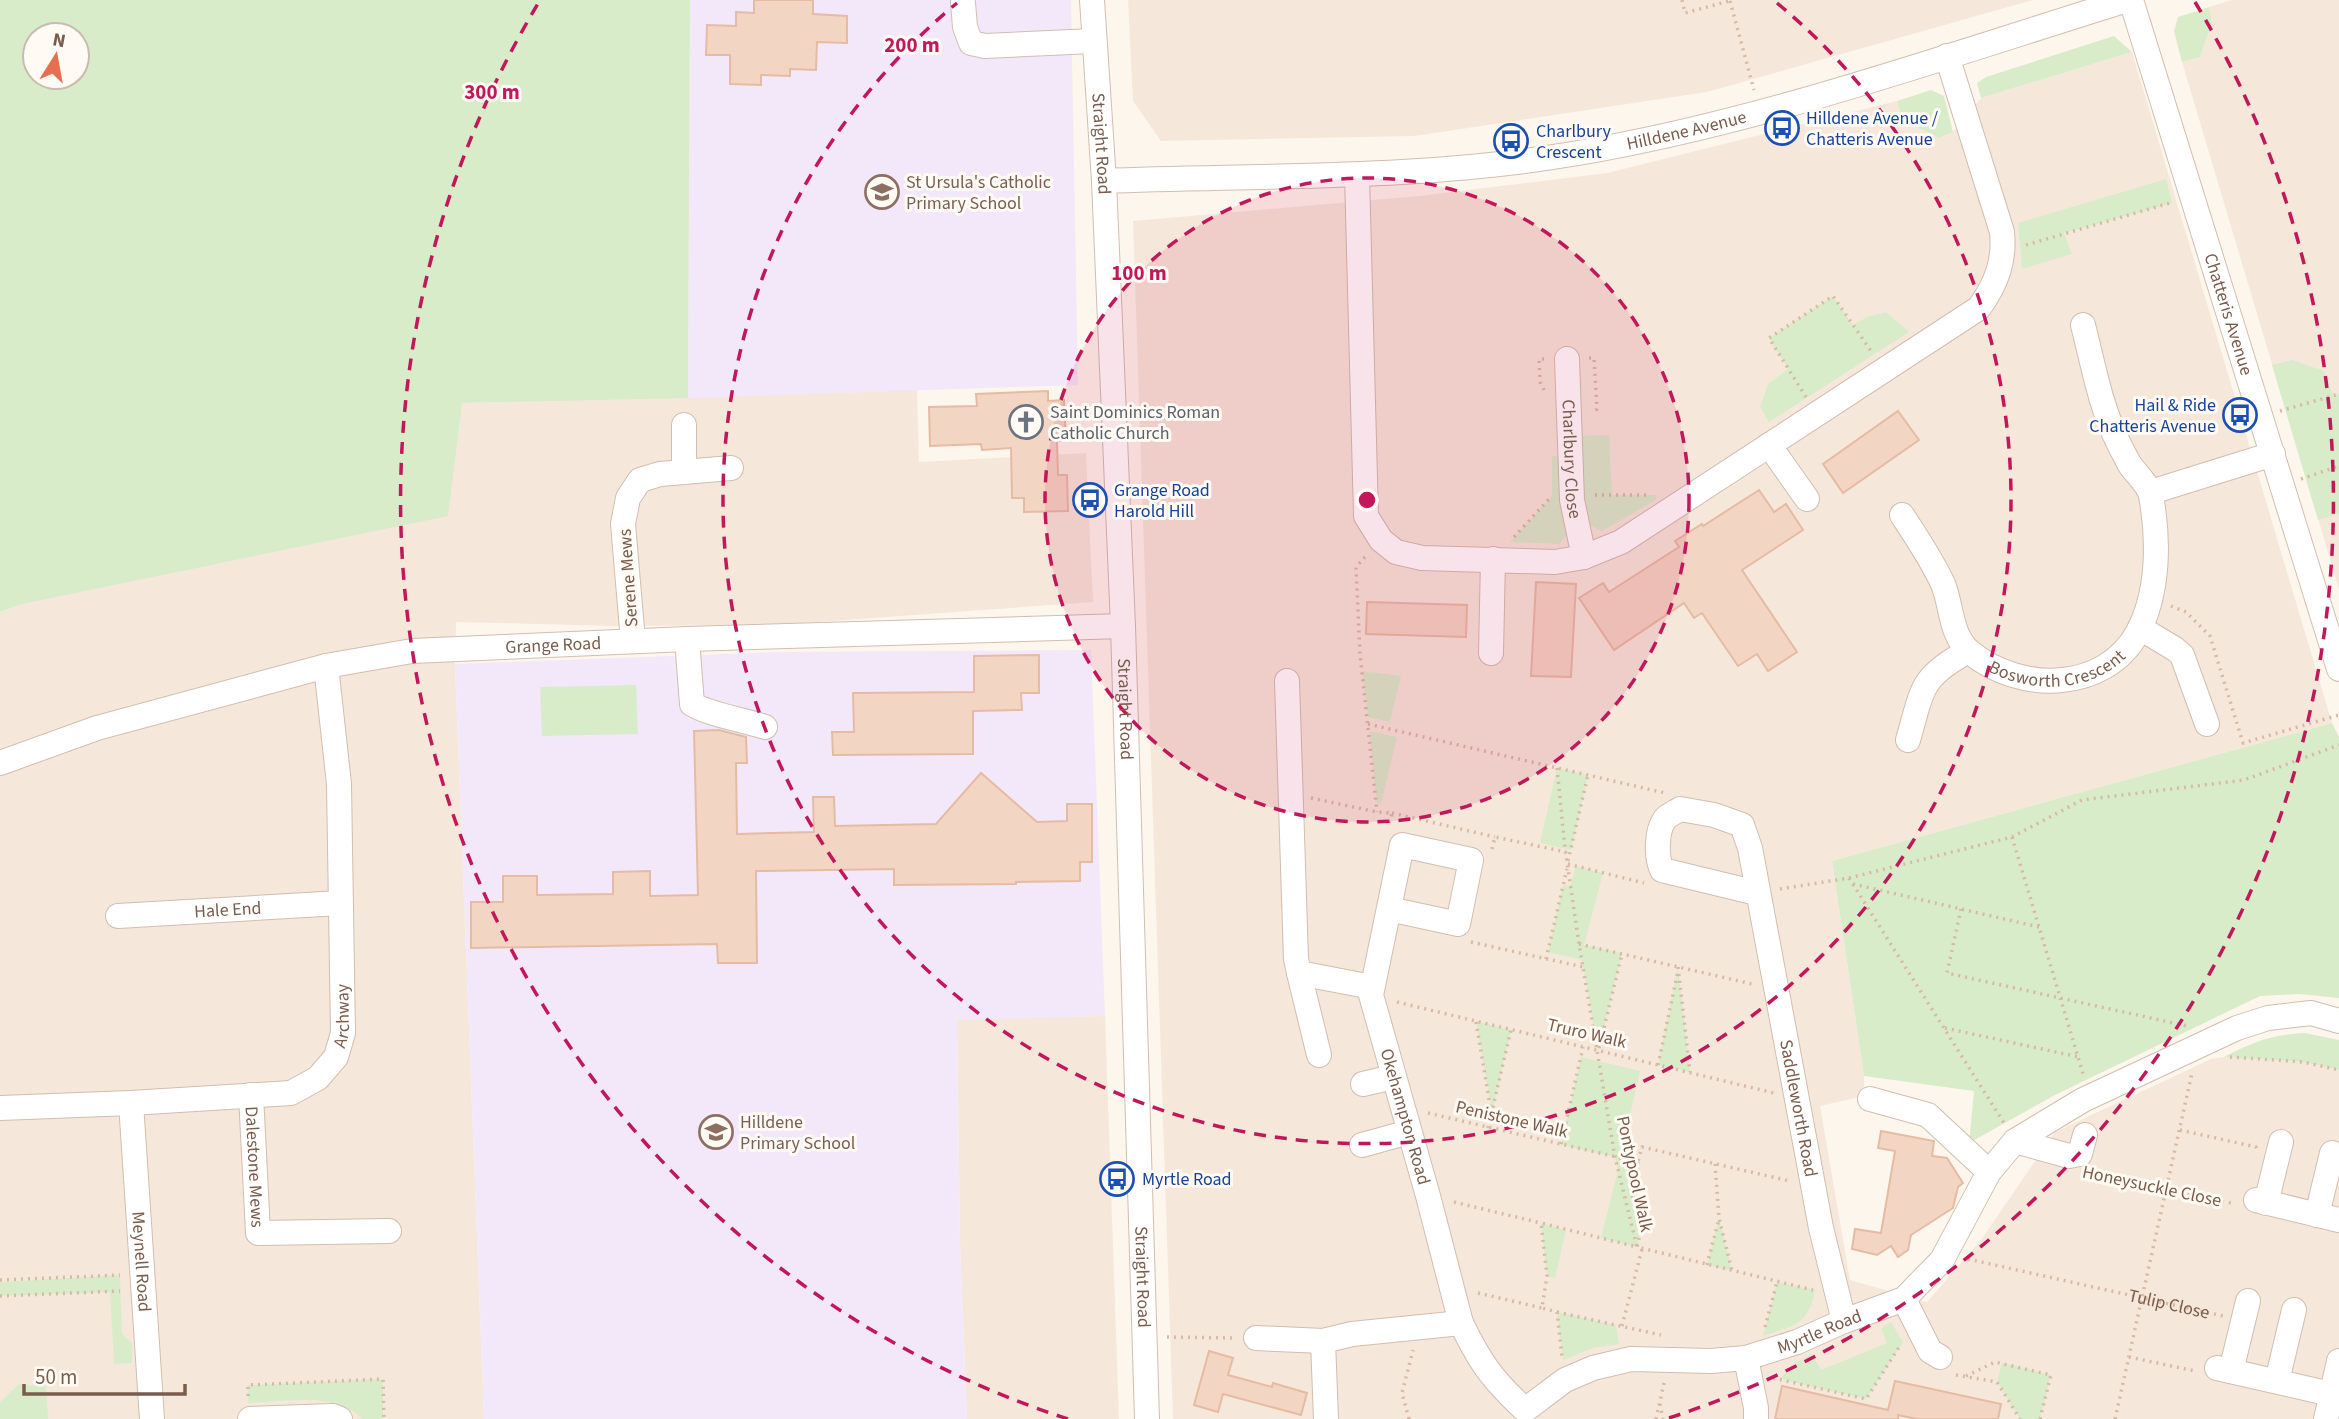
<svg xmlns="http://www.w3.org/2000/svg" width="2339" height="1419" viewBox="0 0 2339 1419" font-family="'Source Sans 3',sans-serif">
	<rect width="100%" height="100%" fill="#fdf6ec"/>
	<g fill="#f5e8da">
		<path d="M1128,0H2033L1707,92L1415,136L1161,141L1133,101Z"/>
		<path d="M2232,0H2339V589L2182,62L2200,57L2212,23L2209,7Z"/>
		<path d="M2132,52L2332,723L1832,861L1864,1076V1096L1820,1106L1850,1280L1927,1302L1981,1240L2055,1132L2211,1059L2224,1057L2303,1062L2339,1070V1419H1173L1133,221L1419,196L1607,173L1897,101L1902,120L1939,138L1953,132L1981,98Z"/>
		<path d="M917,390L919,462L1086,453L1093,602L776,625L614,626L456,622L455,664L484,1419H0V612L22,604L462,403Z"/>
		<path d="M1105,1016L1119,1419H967L960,1244L957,1019Z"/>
	</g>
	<g fill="#f3e8fa">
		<path d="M690,0H1071L1078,385L688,398Z"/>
		<path d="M1091,650L1105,1016L957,1020L960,1244L967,1419H484L455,664L780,652Z"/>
	</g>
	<g fill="#d8ecc9" fill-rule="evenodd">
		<path d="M0,0H690L688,398L462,403L448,516L22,604L0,612ZM77,35V77H35V35Z"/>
		<path d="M2209,7L2212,23L2200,57L2182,62L2174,31L2178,17Z"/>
		<path d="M2114,36L2132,52L1981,98L1977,83L1986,77Z"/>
		<path d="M1931,90L1944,96L1953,132L1939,138L1902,120L1897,101Z"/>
		<path d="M2166,179L2172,203L2064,233L2072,254L2022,269L2018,223Z"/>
		<path d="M1833,296L1853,325L1867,317L1886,312L1909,332L1769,422L1760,407L1768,384L1788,369L1769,338Z"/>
		<path d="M2292,360L2324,371L2333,396L2339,394V514L2318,520L2272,365Z"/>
		<path d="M1609,435L1612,495H1656V500L1602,531L1585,523L1576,436Z"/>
		<path d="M1552,456L1565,457L1571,530L1559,544L1510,542L1552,496Z"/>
		<path d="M1362,671L1401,676L1390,722L1368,717Z"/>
		<path d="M636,685L638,734L542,736L540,687Z"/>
		<path d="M2332,723L2339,737V998L2299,994L2260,996L2055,1095L1969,1143L1974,1091L1864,1076L1832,861Z"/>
		<path d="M1369,731L1397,737L1381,804L1377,803Z"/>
		<path d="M1557,768L1588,775L1571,850L1540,843Z"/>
		<path d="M1576,866L1603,873L1584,945L1622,953L1598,1051L1582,960L1548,952L1563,885L1570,886Z"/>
		<path d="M1678,967L1690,1072L1658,1065Z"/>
		<path d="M1476,1021L1511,1030L1492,1113Z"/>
		<path d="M2305,1033L2339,1040V1070L2303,1062L2224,1057C2255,1041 2271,1035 2305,1033Z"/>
		<path d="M1581,1057L1640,1071L1620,1158L1638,1162L1631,1195L1648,1200L1637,1247L1601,1238L1618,1170L1615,1157L1561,1145Z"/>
		<path d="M1719,1218L1732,1271L1707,1265Z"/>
		<path d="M1541,1223L1566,1230L1555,1278L1547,1276Z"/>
		<path d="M120,1275L122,1334L132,1343V1363L114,1364L110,1292L0,1296V1282Z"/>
		<path d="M1777,1282L1815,1290C1809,1325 1793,1326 1763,1336Z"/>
		<path d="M1557,1312L1616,1325L1619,1344L1593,1348L1563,1360Z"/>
		<path d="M1891,1322L1903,1342L1866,1399L1780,1379L1790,1366L1812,1354L1821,1370L1887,1343L1881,1328Z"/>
		<path d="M2002,1363L2051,1375L2040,1419H2020L1997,1382Z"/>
		<path d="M383,1379V1419H363C333,1391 287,1402 248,1403V1385Z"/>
		<path d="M19,1384L46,1387L48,1419H0V1402Z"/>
	</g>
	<g fill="#f3d5c3" stroke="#e6bba3" stroke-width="2">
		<path d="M754,0H813V14L847,16V43L817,42L816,70L790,69V76L761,75V85L730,84V55H706L707,25L736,26V12L754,13Z"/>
		<path d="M1048,391V401L1064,400L1066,440L1057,441L1058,475H1067L1068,511L1024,512V498H1012L1011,448L982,450L981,444L930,446L929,407L977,406L976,394Z"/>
		<path d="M1898,411L1919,440L1843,493L1823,464Z"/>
		<path d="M1759,490L1774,512L1786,504L1803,530L1742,570L1797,652L1768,671L1757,654L1738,666L1702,613L1694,618L1684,603L1614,650L1579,598L1603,583L1609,592L1679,547L1675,541L1702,524L1703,526Z"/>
		<path d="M1536,582L1576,584L1571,677L1531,676Z"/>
		<path d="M1367,602L1467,605L1466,637L1366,634Z"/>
		<path d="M1039,655V693H1021L1022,710L973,711V754L833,755L832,732H854L853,693L974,692V656Z"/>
		<path d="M719,730L746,737L747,763H736L737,834L814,832L813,797H834L835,826L936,824L981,773L1037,822L1067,821V804H1092V862H1080V881L1016,882V884L894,885V869L756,871L757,963H718L717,944L471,948V902H503V876H537V895L613,894V872L650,871V896L698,895L694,731Z"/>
		<path d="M1881,1131L1934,1141L1932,1156L1947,1158L1963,1183L1958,1187L1953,1208L1911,1235L1908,1250L1898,1257L1891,1246L1877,1255L1852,1249L1855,1229L1881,1233L1895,1151L1878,1148Z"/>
		<path d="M1209,1351L1233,1358L1228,1375L1272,1387L1273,1383L1307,1393L1301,1415L1223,1394L1218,1412L1194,1405Z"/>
		<path d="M1895,1381L2001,1404L1998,1419H1917L1898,1415V1419H1775L1782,1386L1888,1410Z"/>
	</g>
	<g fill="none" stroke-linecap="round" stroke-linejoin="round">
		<g stroke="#d1beb0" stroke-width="26">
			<g id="minor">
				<path id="s2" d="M1092,0L1104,181L1123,626L1147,1419"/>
				<path id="s3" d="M2131,0L2339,669"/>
				<path d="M963,3L965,27L971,43L985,46L1093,41"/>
				<path d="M1357,175L1366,516L1381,540L1396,552L1422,558L1555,562L1584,557L1621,542L1979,308C1996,284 2005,262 2002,232L1947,56"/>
				<path id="s4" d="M1104,181C1262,175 1421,180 1578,153C1765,121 1946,56 2127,0"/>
				<path id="s5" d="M1567,359L1572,500L1584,557"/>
				<path d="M684,425V471"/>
				<path d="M1769,445L1807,499"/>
				<path d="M2151,492L2273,454"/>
				<path id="s6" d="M1902,515C1917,538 1932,560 1943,584C1952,606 1950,635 1970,652C2019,693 2105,693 2138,632C2159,592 2159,539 2151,496C2149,485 2137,475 2130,465C2126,458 2122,450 2118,442C2100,405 2093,364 2083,325"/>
				<path d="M2140,628L2175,649L2182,655L2207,724"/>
				<path d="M687,639L692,704C707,714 745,720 765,727"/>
				<path d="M633,641L623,524L628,498L640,480L660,474L731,468"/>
				<path d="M1491,653L1493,559"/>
				<path d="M1287,681L1296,959L1299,973L1372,987"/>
				<path d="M1908,740C1923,689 1919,678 1968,651"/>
				<path id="s7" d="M0,763L97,728L326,666L412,651L687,639L1123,626"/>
				<path id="s8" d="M1757,893L1662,870C1656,857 1656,831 1665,819C1668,815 1676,812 1680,809L1714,815L1742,825L1750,848L1821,1228L1844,1321"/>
				<path id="s9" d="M1389,909L1458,924L1471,860L1402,845L1371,995L1428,1196L1461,1323"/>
				<path id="s10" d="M118,916L340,903"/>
				<path d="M1299,973L1319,1055"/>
				<path d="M1363,1084L1393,1077"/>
				<path id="s11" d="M251,1095L258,1233L389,1231"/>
				<path d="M1870,1099L1928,1115L1989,1172"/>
				<path id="s12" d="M131,1103L152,1419"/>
				<path id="s13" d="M0,1108L131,1103L291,1093L318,1078L336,1057L343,1033L339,784L326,666"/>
				<path d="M2015,1141L2069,1156L2080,1154L2085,1135"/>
				<path d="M1362,1145L1409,1132"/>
				<path d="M2256,1200L2339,1220"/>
				<path d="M2266,1203L2281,1142"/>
				<path d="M2317,1215L2332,1153"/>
				<path d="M1904,1299L1930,1351L1940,1357"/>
				<path d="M1256,1338L1323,1341"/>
				<path d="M1746,1358L1756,1408V1419"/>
				<path d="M2217,1368L2331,1394"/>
				<path d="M2231,1371L2248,1301"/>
				<path d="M2277,1381L2294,1310"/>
				<path d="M250,1419L333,1416L340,1419"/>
				<path id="s14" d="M1326,1419L1323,1341L1352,1334L1461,1323C1481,1364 1492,1379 1525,1410L1565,1380L1593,1368L1631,1359L1711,1361L1746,1358L1797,1342L1844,1321L1904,1299L1942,1260L1989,1172L2015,1141L2083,1100L2237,1028L2268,1018L2311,1013L2339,1021"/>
				<path d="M2326,1419L2339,1361"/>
			</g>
		</g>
		<g stroke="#d9b8a5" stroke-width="3.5" stroke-dasharray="2 5" stroke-linecap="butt">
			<path d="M1682,0L1685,13L1733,0"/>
			<path d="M1730,1L1754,90"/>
			<path d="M2026,245L2170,203"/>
			<path d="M1589,358H1594L1597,409L1593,413"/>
			<path d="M1544,390L1540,382L1539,359H1546"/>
			<path d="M1806,397L1769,338L1833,296L1871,351"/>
			<path d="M2280,411L2339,394"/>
			<path d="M2301,479L2339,466"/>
			<path d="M1595,495H1650"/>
			<path d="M1514,537L1549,499"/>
			<path d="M1365,557L1356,567L1360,654L1377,812"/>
			<path d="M2171,606L2186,612L2210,636L2243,743L2339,715"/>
			<path d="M1368,724L1665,793"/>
			<path d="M1557,768L1565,848L1579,944L1615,1157L1637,1247L1541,1223L1547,1276L1542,1308L1557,1312L1562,1357"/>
			<path d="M1311,798L1377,812L1392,813L1388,828"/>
			<path d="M1392,813L1495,837"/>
			<path d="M2012,837L2084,1077"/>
			<path d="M1492,849L1495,837L1566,852"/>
			<path d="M1568,861L1588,775"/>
			<path d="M1568,864L1644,883"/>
			<path d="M1849,878L2012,837L2082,800L2244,780L2339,745"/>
			<path d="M1853,884L2039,927"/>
			<path d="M1780,889L1849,878L2004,1123"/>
			<path d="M1961,909L1947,973L2187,1026"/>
			<path d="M1471,942L1583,967"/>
			<path d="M1579,944L1752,984"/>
			<path d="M1546,959L1567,869"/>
			<path d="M1678,967L1690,1072"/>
			<path d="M1397,1002L1774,1093"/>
			<path d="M1476,1022L1491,1111"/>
			<path d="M1945,1028L2079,1057"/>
			<path d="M1599,1048L1622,954"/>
			<path d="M2230,1057L2303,1062L2339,1070"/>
			<path d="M1658,1065L1678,971"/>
			<path d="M1428,1113L1638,1162L1642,1147L1790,1181"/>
			<path d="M1488,1128L1511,1030"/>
			<path d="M2180,1130L2256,1147V1149"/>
			<path d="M1561,1144L1583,1047"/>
			<path d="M1638,1162L1631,1196L1648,1200L1637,1247L1813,1290"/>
			<path d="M1715,1164L1719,1218L1732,1271"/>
			<path d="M2092,1173L2235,1204"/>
			<path d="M1454,1202L1541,1223"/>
			<path id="s1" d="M1968,1259L2223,1316"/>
			<path d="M1707,1265L1719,1219"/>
			<path d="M0,1280L120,1275"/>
			<path d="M1478,1293L1542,1308"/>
			<path d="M0,1296L120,1291"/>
			<path d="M1557,1312L1661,1335"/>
			<path d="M1622,1326L1642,1249"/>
			<path d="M1765,1327L1777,1282"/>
			<path d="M1167,1337L1233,1338"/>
			<path d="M2129,1357L2195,1371"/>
			<path d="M1956,1375L1997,1382L2020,1419"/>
			<path d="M1966,1376L1995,1362L2051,1375L2040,1419"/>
			<path d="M1773,1378L1866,1399L1901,1344"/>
			<path d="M248,1396V1385L383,1379L384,1419"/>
			<path d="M1660,1404L1663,1419"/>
			<path d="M1409,1419L1402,1393L1413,1350"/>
			<path d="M1656,1419L1664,1383"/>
			<path d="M2115,1419L2192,1073"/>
		</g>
		<use href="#minor" stroke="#fff" stroke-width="24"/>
	</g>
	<circle cx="1367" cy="500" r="322" fill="#c2185b" fill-opacity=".12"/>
	<g fill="none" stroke="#c2185b" stroke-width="3.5" stroke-dasharray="12 9">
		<circle cx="1367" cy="500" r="322"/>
		<path d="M1777 3A644 644 0 1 1 957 3"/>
		<path d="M1068 1419A966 966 0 0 1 539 2M2195 2A966 966 0 0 1 1666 1419"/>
	</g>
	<defs>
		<g id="bus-ring" transform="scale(1.75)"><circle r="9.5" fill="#fffaf3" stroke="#1a4fb4" stroke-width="1.5"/><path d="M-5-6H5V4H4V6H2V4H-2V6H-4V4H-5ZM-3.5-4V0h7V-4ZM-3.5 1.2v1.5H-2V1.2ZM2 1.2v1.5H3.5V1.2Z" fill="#1a4fb4"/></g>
		<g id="school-ring" transform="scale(1.75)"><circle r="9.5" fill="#fffaf3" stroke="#8d6e63" stroke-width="1.5"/><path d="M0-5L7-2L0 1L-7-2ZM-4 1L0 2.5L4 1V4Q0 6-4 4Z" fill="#8d6e63"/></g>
		<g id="church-ring" transform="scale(1.75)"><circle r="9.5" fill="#fffaf3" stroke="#6b7280" stroke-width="1.5"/><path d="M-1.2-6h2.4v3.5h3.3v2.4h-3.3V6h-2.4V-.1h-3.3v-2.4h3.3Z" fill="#6b7280"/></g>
	</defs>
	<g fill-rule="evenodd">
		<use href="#bus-ring" x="1782" y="128"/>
		<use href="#bus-ring" x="1511" y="141"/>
		<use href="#school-ring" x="882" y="192"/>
		<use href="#bus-ring" x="2240" y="415"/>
		<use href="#church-ring" x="1026" y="422"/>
		<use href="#bus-ring" x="1090" y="500"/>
		<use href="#school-ring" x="716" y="1132"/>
		<use href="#bus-ring" x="1117" y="1179"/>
	</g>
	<g text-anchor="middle" stroke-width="6" stroke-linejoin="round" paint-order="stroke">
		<g font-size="18" fill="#164399" stroke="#fffaf3" text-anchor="start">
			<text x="1806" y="124">Hilldene Avenue /<tspan x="1806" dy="21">Chatteris Avenue</tspan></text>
			<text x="1536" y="137">Charlbury<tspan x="1536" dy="21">Crescent</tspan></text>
			<text x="2216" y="411" text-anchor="end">Hail &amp; Ride<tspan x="2216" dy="21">Chatteris Avenue</tspan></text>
			<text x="1114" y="496">Grange Road<tspan x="1114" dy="21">Harold Hill</tspan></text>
			<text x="1142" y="1185">Myrtle Road</text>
		</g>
		<g font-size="18" fill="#7a5c4d" stroke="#fffaf3">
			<text dy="6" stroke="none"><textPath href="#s4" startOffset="586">Hilldene Avenue</textPath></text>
			<text dy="6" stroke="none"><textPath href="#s2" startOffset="144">Straight Road</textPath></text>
			<text dy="6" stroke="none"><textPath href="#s3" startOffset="329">Chatteris Avenue</textPath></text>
			<text dy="6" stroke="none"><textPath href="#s5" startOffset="100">Charlbury Close</textPath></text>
			<text transform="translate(628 578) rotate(-94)" y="6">Serene Mews</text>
			<text dy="6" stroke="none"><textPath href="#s7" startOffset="569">Grange Road</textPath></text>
			<text dy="6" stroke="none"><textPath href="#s6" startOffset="250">Bosworth Crescent</textPath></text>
			<text dy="6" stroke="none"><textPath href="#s2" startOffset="710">Straight Road</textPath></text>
			<text dy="6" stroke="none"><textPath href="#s10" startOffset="110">Hale End</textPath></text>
			<text dy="6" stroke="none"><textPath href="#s13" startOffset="392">Archway</textPath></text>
			<text transform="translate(1587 1033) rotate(13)" y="6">Truro Walk</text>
			<text dy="6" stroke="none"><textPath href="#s8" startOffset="522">Saddleworth Road</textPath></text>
			<text dy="6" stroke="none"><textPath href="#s9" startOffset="486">Okehampton Road</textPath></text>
			<text transform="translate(1512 1119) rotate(13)" y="6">Penistone Walk</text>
			<text dy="6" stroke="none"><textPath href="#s11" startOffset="72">Dalestone Mews</textPath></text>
			<text transform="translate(1635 1174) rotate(78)" y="6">Pontypool Walk</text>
			<text transform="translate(2152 1186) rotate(12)" y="6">Honeysuckle Close</text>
			<text dy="6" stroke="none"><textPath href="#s12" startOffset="159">Meynell Road</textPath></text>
			<text dy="6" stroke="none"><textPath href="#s2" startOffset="1278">Straight Road</textPath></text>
			<text dy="6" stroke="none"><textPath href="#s1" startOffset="206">Tulip Close</textPath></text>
			<text dy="6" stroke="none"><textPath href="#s14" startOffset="639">Myrtle Road</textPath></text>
		</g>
		<g font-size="18" fill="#785e54" stroke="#fffaf3" text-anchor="start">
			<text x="906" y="188">St Ursula's Catholic<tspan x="906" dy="21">Primary School</tspan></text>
			<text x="740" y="1128">Hilldene<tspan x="740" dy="21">Primary School</tspan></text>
		</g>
		<g font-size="18" fill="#5b616d" stroke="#fffaf3" text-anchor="start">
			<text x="1050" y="418">Saint Dominics Roman<tspan x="1050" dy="21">Catholic Church</tspan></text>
		</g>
	</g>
	<circle cx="1367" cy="500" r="10" fill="#c2185b" stroke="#fffaf3" stroke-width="3.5"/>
	<g font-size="21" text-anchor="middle" font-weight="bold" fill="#c2185b" stroke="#fffaf3" stroke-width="6" stroke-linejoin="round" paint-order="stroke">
		<text x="912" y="52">200 m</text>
		<text x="492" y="99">300 m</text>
		<text x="1139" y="280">100 m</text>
	</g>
	<g transform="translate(56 56) rotate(11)"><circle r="33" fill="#fffaf3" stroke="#cabbb1" stroke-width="2"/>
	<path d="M0-5L12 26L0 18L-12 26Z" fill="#e76f51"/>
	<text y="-10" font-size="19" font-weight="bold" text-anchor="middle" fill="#7a5c4d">N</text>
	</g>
	<path d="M24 1384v10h161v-10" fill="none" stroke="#7a5c4d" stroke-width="3.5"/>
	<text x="35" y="1384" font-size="21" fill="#7a5c4d" stroke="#fffaf3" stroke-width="5" paint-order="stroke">50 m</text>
</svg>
